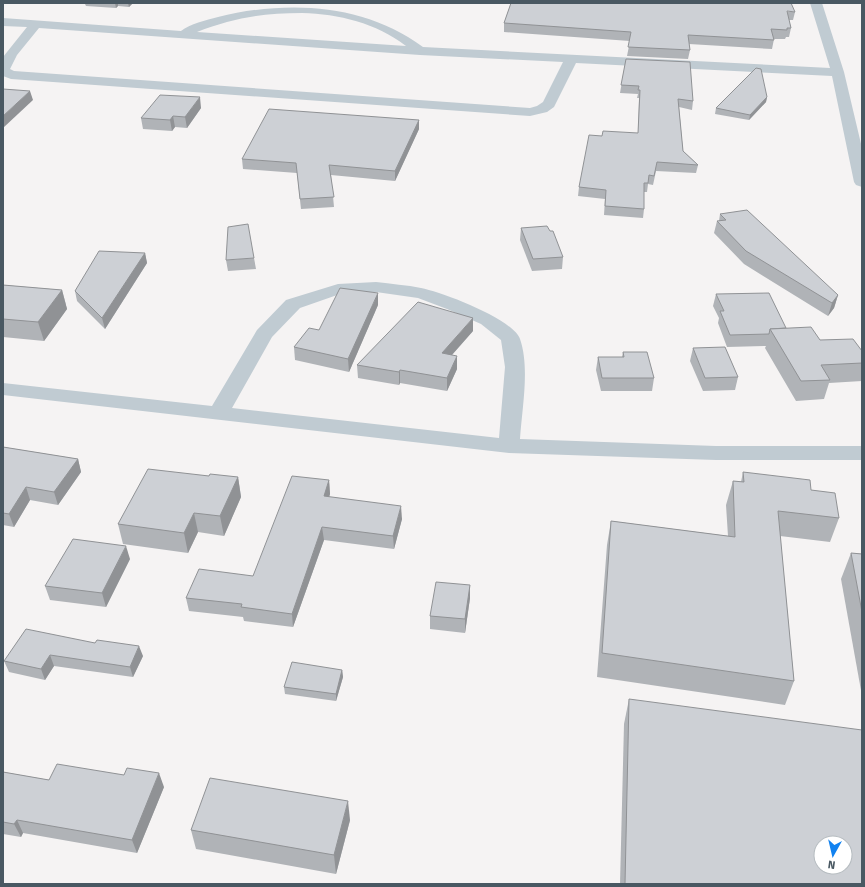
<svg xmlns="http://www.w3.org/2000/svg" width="865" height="887" viewBox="0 0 865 887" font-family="'Fira Sans',sans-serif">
	<rect width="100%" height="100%" fill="#f5f3f3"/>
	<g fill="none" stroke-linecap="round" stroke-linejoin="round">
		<g fill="#c0cbd2" fill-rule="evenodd">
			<path d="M810,3H822L844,72L862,148V187L856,185L854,182L832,76L576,63L554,107L547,112L530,116L11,79L3,76V57L27,27L3,26V18L181,31C190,24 206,20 218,17C287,0 364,3 423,47L830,68ZM302,13C339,14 376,23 406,46L197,32C233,18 263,13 302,13ZM39,28L420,55L563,62L543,102L537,106L530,108L14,71L10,69L17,55Z"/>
			<path d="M376,282C391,284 407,285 421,288C442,292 513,319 520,339C530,368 522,408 520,439L716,446H862V460H716L509,453L3,395V383L212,406L257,330L286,300L338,284ZM376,292L418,298L447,309L481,324L501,340L505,367L499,438L232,408L272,337L300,308L340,294Z"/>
		</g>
	</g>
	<g fill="#b0b3b7">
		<path d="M72,3H133L129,7L118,6L116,8L86,6L85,4Z"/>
		<path d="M511,3L795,12L793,20H789L791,28L789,37H786L785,39H774L772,49L689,44L690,50L688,59L627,56L630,41L504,32V23Z"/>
		<path d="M626,59L693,101L692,110L679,107L683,151L698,165L696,173L656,171L653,185L648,184L647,192H644V209L643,218L604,215L605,199L578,196L579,187L638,133L639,98H637L638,94L620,93Z"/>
		<path d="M767,97L766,102L749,120L715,114L716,108Z"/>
		<path d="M201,108L187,128L175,127L172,131L143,129L141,118Z"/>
		<path d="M419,120V129L395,181L331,175L334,207L301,209L297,173L243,169L242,159Z"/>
		<path d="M720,214L838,295L834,308L828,316L744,264L714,233L717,221H719Z"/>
		<path d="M521,228L563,257L562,269L532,271L520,240Z"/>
		<path d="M145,253L147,263L105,329L77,301L75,291Z"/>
		<path d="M254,258L256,269L228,271L226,260Z"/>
		<path d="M3,285L62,290L67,309L44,341L3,337Z"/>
		<path d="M716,294L786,328L820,340L862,351V381L829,383L824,399L796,401L765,348L766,346L727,347L718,323L719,318L713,306Z"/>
		<path d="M378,305L349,372L295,360L294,347L319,330Z"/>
		<path d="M473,331L452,355L457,369L447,391L400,383L399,385L358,378L357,365Z"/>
		<path d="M693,348L738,377L735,390L703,391L690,361Z"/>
		<path d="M623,352L654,378L652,391H601L596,370L598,357H622Z"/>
		<path d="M3,447L78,459L81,472L58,505L30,500L14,527L3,525Z"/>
		<path d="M743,472L811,490L839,518L830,542L780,536L794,681L785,705L597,677L607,545L611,521L728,536L726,505L733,481L741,482Z"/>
		<path d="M209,476L238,477L241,497L224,536L198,532L188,553L123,544L118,524Z"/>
		<path d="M329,480L330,494L329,497L402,519L394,549L324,540L293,627L244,621L243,617L189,611L186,598L253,576Z"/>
		<path d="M851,553L862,554V696L841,579Z"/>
		<path d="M130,559L106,607L50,600L45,586Z"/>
		<path d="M470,585V598L465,633L430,629V616Z"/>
		<path d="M95,643L143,656L133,677L54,666L45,680L9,672L4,661Z"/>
		<path d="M342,670L343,677L336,701L285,694L284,687Z"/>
		<path d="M629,699L862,884H620L624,724Z"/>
		<path d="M3,772L49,780L164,787L137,853L23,833L21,837L3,834Z"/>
		<path d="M350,820L336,874L196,849L191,830Z"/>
	</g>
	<g fill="#909295">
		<path d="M115,3H118V6L116,8Z"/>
		<path d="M128,3H133L129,7Z"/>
		<path d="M30,91L33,100L3,128V116Z"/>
		<path d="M200,97L201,108L187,128L185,117Z"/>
		<path d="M767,97L766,102L749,120L750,115Z"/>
		<path d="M173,116L175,127L172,131L170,120Z"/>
		<path d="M419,120V129L395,181V171Z"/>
		<path d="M145,253L147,263L105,329L102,318Z"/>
		<path d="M62,290L67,309L44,341L38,322Z"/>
		<path d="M378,293V305L349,372L348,359Z"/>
		<path d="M838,295L834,308L828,316L832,303Z"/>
		<path d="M473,318V331L442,366V353Z"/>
		<path d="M457,356V369L447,391V378Z"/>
		<path d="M400,370V383L399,385V372Z"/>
		<path d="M78,459L81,472L58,505L54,492Z"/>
		<path d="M238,477L241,497L224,536L220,516Z"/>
		<path d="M329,480L330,494L325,509L324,496Z"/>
		<path d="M26,487L30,500L14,527L9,514Z"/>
		<path d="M401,506L402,519L394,549L393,536Z"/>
		<path d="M194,513L198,532L188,553L184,533Z"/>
		<path d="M322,527L324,540L293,627L292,614Z"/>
		<path d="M126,546L130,559L106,607L102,593Z"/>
		<path d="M470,585V598L465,633V619Z"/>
		<path d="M139,646L143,656L133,677L130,667Z"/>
		<path d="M50,655L54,666L45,680L41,669Z"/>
		<path d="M342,670L343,677L336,701V694Z"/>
		<path d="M159,773L164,787L137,853L132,840Z"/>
		<path d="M348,801L350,820L336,874L334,855Z"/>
		<path d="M17,820L23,833L21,837L14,824Z"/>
	</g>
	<g fill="#cdd0d5" stroke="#909295" fill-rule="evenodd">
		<path d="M511,3H791L795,12L787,11L791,28H787V30L771,29L774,40L688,35L690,50L628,47L631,32L504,23Z"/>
		<path d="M626,59L690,62L693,101L678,99L683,151L698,165L657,162L654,176L649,175L648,183H644V209L605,206L606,190L579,187L589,135L602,136L603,131L638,133L640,90H638L639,86L621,85Z"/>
		<path d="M756,68L761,69L767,97L750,115L716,108Z"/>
		<path d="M3,89L30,91L3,116Z"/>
		<path d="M160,95L200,97L185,117L173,116L170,120L141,118Z"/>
		<path d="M269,109L419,120L395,171L329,165L334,197L300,199L296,163L242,159Z"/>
		<path d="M747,210L838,295L832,303L746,251L717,221L726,220L720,214Z"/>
		<path d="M248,224L254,258L226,260L228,227Z"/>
		<path d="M547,226L550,231H553L563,257L533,259L521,228Z"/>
		<path d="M99,251L145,253L102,318L75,291Z"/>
		<path d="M3,285L62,290L38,322L3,319Z"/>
		<path d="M340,288L378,293L348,359L294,347L309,328L319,330Z"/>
		<path d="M769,293L786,328L770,329L769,334L730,335L720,311H724L716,294Z"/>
		<path d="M418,302L473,318L442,353L457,356L447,378L400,370L399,372L357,365Z"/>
		<path d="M811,327L820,340L853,339L862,351V363L821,365L830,380L801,381L770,329Z"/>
		<path d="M725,347L738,377L705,378L693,348Z"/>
		<path d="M623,352H647L654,378H602L598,357H624Z"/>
		<path d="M3,447L78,459L54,492L26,487L9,514L3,513Z"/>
		<path d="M148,469L209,476L210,474L238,477L220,516L194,513L184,533L118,524Z"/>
		<path d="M743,472L810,480L811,490L835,493L839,518L778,511L794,681L602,653L611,521L735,537L733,481L744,482Z"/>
		<path d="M292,476L329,480L324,496L401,506L393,536L322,527L292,614L241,607L242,604L186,598L199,569L253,576Z"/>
		<path d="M73,539L126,546L102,593L45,586Z"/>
		<path d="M851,553L862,554V612Z"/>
		<path d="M436,582L470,585L465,619L430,616Z"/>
		<path d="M26,629L95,643L97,640L139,646L130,667L50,655L41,669L4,661Z"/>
		<path d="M292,662L342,670L336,694L284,687Z"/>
		<path d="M629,699L862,730V884H625ZM821,843H845V867H821Z"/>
		<path d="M57,764L124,775L127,768L159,773L132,840L17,820L14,824L3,822V772L49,780Z"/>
		<path d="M210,778L348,801L334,855L191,830Z"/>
	</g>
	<rect width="865" height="887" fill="none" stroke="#495862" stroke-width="8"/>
	<g transform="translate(833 855) rotate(188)"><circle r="19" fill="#ffffff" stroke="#b6bcc0"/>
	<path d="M0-3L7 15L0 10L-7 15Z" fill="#1182f0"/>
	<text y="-6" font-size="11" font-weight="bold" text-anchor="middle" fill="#495862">N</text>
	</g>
</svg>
